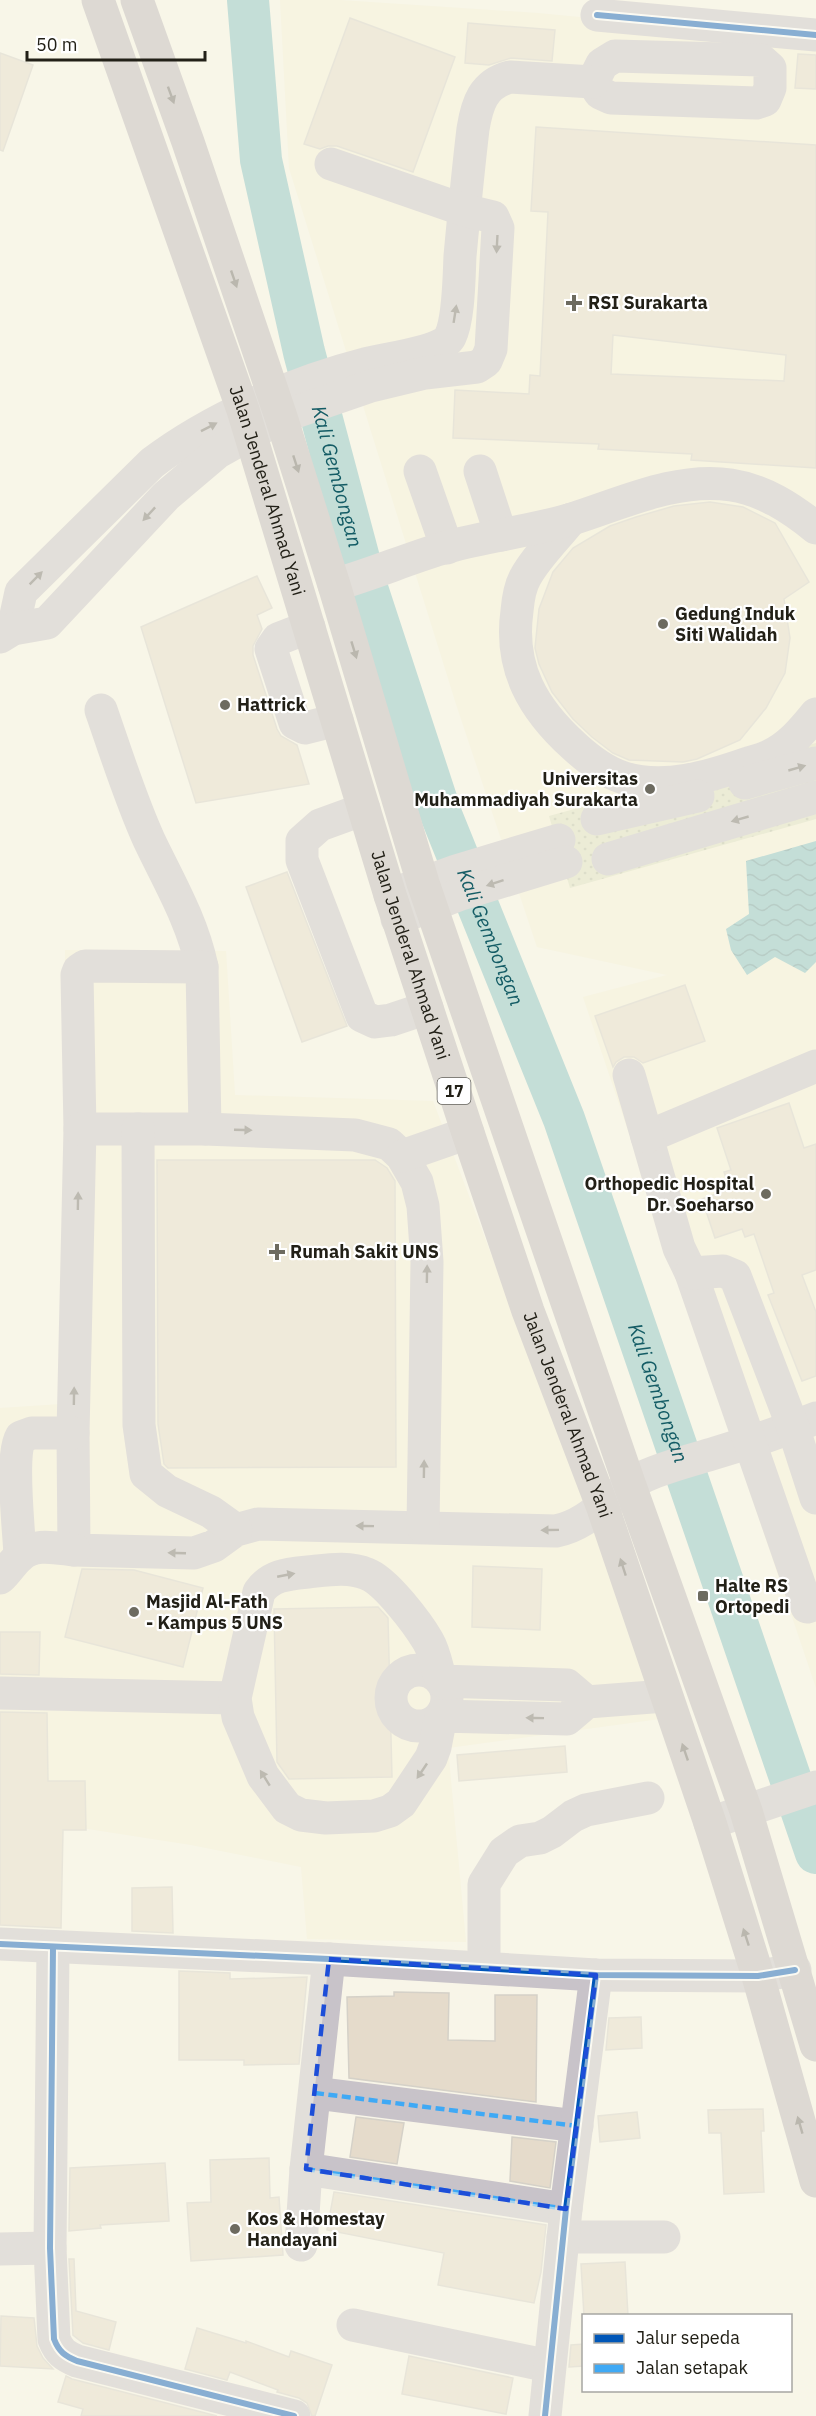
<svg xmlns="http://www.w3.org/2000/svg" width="816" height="2416" viewBox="0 0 816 2416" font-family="'IBM Plex Sans',sans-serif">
	<defs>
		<pattern id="park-dots" width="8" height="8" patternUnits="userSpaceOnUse" patternTransform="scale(1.5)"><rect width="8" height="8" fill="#dde0c2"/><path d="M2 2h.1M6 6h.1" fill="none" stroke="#bdc0a6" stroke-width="1.8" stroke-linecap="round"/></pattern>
		<pattern id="water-waves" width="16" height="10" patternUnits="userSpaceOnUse" patternTransform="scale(1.5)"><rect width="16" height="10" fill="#85c0c4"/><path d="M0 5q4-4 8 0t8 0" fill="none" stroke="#6c9c9e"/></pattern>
	</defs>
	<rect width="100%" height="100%" fill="#f8f5e8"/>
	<g fill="#f6f1d9">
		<path d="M280,0H340L538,13L816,40V1688L583,997L667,975L537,947L456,704L289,168Z"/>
		<path d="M65,950L226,951L235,1095L433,1101L667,1718L448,1748L466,1942L307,1939L301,1867L191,1845L56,1824L0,1821V1408L62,1404Z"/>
	</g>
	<path fill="url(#park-dots)" d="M816,743V819L570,888L549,816Z"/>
	<path fill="url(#water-waves)" d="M816,841V962L805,973L775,957L747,975L731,950L726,929L749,914L746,861Z"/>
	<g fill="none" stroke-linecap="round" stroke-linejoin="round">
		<path stroke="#85c0c4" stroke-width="42" id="s1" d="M248,0L261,160L304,352L366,585L442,817L564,1119L816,1853"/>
	</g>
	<g fill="#e5dbcb" stroke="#d5d1c8" stroke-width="1.5" fill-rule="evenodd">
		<path d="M350,18L455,57L413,172L337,146H328L320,149L304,144Z"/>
		<path d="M468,23L555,30L552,61L511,58L489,65L465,63Z"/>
		<path d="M0,53L33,65L3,151L0,150Z"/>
		<path d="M798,54L816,55V89L795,88Z"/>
		<path d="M536,127L816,145V468L691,460L692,454L598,449L599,444L453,438L455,390L529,394L530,375L540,376L548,212L531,211ZM613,335L786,355L784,381L611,374Z"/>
		<path d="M710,502L743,507L775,523L809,582L784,599L790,638L785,673L766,708L740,740L697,759L683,762L629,760L613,753L592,737L573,719L552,692L539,664L535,648L539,609L553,572L573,548L610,526L636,517L674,506Z"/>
		<path d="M257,576L272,608L257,615L262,629L253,646V655L277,729L281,736L297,745L309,784L196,803L141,627Z"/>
		<path d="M287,872L347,1026L302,1042L246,887Z"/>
		<path d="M685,985L705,1041L643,1063L634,1057H624L616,1062L613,1067L595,1016Z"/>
		<path d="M789,1103L804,1148L816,1144V1270L802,1275L816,1312V1376L802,1381L768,1295L774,1293L754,1234L745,1237L742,1229L715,1238L702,1199L730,1189L724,1172L731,1170L717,1128Z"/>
		<path d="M157,1160H375L387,1168L395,1181L396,1467L168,1468L164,1464L158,1424Z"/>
		<path d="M473,1566L542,1569L540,1630L472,1627Z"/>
		<path d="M82,1569L134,1570L203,1588L183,1667L65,1637Z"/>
		<path d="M378,1607L388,1618L392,1777L289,1779L277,1762L274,1609Z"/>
		<path d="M0,1632H40L39,1675L0,1674Z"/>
		<path d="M0,1712L47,1713L48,1781H85L86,1830H63L61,1928L0,1925Z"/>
		<path d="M565,1746L567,1772L459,1781L457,1755Z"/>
		<path d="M172,1887L173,1933L132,1931V1888Z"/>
		<path d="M179,1971L230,1973V1979L307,1977L299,2064L244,2065V2060H179Z"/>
		<path d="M394,1992L449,1993L448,2040L495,2041V1995H537L536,2102L349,2078L347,1997L394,1996Z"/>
		<path d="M641,2017L642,2048L606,2050L609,2018Z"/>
		<path d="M763,2109L764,2131H761L764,2192L724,2194L721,2133H709L708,2110Z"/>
		<path d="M637,2112L640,2138L600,2142L598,2116Z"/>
		<path d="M356,2117L404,2123L397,2164L350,2157Z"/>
		<path d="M512,2137L556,2142L550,2188L510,2181Z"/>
		<path d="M269,2158L270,2198L279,2197L283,2255L191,2261L187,2203L211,2202L210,2160Z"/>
		<path d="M165,2163L169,2221L100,2225L101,2228L69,2231L70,2168Z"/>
		<path d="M334,2192L546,2225L541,2272L534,2303L438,2285L444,2253L327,2230Z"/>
		<path d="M69,2259H74L76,2311L116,2322L109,2350L83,2343L73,2335Z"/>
		<path d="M625,2262L628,2316H584L581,2264Z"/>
		<path d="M1,2316L34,2318L37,2346L43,2358L53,2369L0,2366Z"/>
		<path d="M197,2328L246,2343V2341L289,2357L291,2351L332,2365L315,2416H312L307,2403L299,2398L277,2392L278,2390L230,2372L227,2380L185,2369Z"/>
		<path d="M584,2344V2366L569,2367L571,2345Z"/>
		<path d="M409,2356L513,2378L506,2414L402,2394Z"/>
		<path d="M66,2376L72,2379L217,2416H81L83,2409L58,2402Z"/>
	</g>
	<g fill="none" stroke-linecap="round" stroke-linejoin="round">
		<g stroke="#c8c3c9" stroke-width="33">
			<path d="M597,15L816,35"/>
			<path d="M615,56L761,60L770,68V88L765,100L756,103L611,98L600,93L593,82L602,64Z"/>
			<path d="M420,471L447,548"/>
			<path d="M480,471L501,535"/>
			<path d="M571,519C557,537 537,556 526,576C520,586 518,599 517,611C509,668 533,709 574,746C588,759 605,772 624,778C665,790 708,777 748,763C755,761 763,759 769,756C789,747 803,730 816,714"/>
			<path d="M334,585C373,574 409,558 447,547C488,536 531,531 572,519C623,503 676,477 731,485C764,490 791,508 816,528"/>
			<path d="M309,627L278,639L271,649L295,723L305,728L337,720"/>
			<path d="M13,629L21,592L152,463C210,419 294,382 365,364C383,359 443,352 450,337C459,319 459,276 460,256C464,213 468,171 473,129C477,104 483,84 510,77L593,82"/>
			<path d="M0,637L13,629L47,623L166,496L218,452L281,417L371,386L425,373L477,367L486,361L491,349L498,228L493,217L464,210L331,164"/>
			<path d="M101,710C116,753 130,798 149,840C169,882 192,920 202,967L205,1129"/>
			<path d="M745,783L816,763"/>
			<path d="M364,809L320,825L302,841V860L362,1016L375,1022L391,1020L427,1008"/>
			<path d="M597,819L698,796"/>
			<path d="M608,859L816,797"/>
			<path d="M390,895L456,871L559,840"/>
			<path d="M397,919L461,894L566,862"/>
			<path d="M202,967L85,966L79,970L77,975L80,1129L73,1433L74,1550L194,1553L214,1546L236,1530L258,1524L556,1531C592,1524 613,1491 645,1476C667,1466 692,1460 715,1453C749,1443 783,1431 816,1418"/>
			<path d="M816,1066L647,1137L679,1248L691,1273L807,1607L816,1604"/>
			<path d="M629,1075L647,1137"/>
			<path d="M80,1129H205L355,1135L389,1144L402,1156L417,1182L423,1206L427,1262L423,1527"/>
			<path d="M138,1129L139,1425L146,1474L167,1491L211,1512L236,1530"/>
			<path d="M402,1156L468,1133"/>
			<path d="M691,1273L723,1271L735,1276L793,1427L816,1498"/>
			<path d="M20,1555C19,1530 10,1455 21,1437L32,1433H73"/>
			<path d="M0,1578C7,1572 12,1563 19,1557C33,1542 56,1548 74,1550"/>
			<circle cx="419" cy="1698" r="28"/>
			<path d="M0,1693L235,1698"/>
			<path d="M587,1702L567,1685L441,1681C437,1668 435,1653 428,1641C418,1624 386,1581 367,1574C349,1566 327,1570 308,1572C288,1574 271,1575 259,1592L235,1698L238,1717L263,1776L287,1808L301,1815L326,1818L374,1816L390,1811L401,1803L431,1758L435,1747L441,1716L567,1719L587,1702L665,1696"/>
			<path d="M710,1823L816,1787"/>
			<path d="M0,1944L329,1959L596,1975L758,1976L795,1970"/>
			<path d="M53,1947L50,2248L54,2339C59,2352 65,2356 77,2361L294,2416"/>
			<path d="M484,1968V1884L504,1852L520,1841L540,1838L552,1832L573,1816L586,1810L648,1798"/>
			<path d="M315,2093L577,2126"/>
			<path d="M306,2169L566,2209"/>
			<path d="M563,2237H664"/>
			<path d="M301,2245L306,2169L329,1959"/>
			<path d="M0,2249L50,2248"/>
			<path d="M353,2325L549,2366"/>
			<path d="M545,2416L566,2209L596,1975"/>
		</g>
		<g stroke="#bcb6ba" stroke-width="33">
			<path id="s2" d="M98,0L243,410L390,895L468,1133L528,1311L603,1508L710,1823L758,1976L816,2181"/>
			<path d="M137,0L188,142L281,417L334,585L423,883L629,1483L746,1811L816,2045"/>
		</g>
		<g stroke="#3fa9f5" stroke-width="4.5" stroke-dasharray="9 4.5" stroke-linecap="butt">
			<path d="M315,2093L577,2126"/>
			<path d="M306,2169L566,2209"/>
		</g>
		<g stroke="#fff" stroke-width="10">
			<g id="cycleway">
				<path d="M597,15L816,35"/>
				<path d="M0,1944L329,1959L596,1975L758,1976L795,1970"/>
				<path d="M53,1947L50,2248L54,2339C59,2352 65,2356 77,2361L294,2416"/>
				<path d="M545,2416L566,2209L596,1975"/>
			</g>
		</g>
		<use href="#cycleway" stroke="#0057b8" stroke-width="6"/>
	</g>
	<defs><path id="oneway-solid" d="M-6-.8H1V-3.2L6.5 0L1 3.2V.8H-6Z" transform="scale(1.5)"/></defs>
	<g fill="#6f6b68">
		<use href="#oneway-solid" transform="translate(171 95) rotate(70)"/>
		<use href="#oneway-solid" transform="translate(234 279) rotate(71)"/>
		<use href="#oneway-solid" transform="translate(296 464) rotate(72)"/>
		<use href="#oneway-solid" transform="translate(354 650) rotate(73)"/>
		<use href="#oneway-solid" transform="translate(623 1567) rotate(-108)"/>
		<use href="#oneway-solid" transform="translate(685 1752) rotate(-109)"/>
		<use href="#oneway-solid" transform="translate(746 1937) rotate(-108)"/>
		<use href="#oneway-solid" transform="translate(800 2125) rotate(-106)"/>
	</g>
	<g fill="#757270">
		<use href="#oneway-solid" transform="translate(497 244) rotate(93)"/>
		<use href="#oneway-solid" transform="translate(455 314) rotate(-81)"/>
		<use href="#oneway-solid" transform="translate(209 427) rotate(-27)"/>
		<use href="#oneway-solid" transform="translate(149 514) rotate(133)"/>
		<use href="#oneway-solid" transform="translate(36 578) rotate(-45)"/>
		<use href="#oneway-solid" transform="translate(797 768) rotate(-16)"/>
		<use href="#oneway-solid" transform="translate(740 819) rotate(164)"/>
		<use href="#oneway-solid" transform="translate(495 883) rotate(162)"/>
		<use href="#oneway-solid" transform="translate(243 1130) rotate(2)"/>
		<use href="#oneway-solid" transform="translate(78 1201) rotate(-89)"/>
		<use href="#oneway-solid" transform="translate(427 1274) rotate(-89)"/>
		<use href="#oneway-solid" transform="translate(74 1396) rotate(-89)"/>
		<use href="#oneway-solid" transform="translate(424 1469) rotate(-89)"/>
		<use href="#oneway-solid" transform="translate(365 1526) rotate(-179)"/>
		<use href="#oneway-solid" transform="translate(550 1530) rotate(179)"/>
		<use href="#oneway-solid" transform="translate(177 1553) rotate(-178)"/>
		<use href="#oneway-solid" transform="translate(286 1575) rotate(-11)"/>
		<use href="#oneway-solid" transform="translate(535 1718) rotate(-179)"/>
		<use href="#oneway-solid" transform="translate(422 1771) rotate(124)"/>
		<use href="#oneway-solid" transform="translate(265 1778) rotate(-122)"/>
	</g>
	<path d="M0 0H816V2416H0ZM329,1959L596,1975L566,2209L306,2169Z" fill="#f8f5e8" fill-opacity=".55" fill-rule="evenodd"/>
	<path fill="none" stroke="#1d4ed8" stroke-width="4.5" stroke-dasharray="12 8" stroke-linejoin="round" d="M329,1959L596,1975L566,2209L306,2169Z"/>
	<g fill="#6d6b60" stroke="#fff" stroke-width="2">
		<path d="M571 294h6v6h6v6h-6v6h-6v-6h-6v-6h6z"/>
		<circle cx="663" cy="624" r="6"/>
		<circle cx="225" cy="705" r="6"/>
		<circle cx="650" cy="789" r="6"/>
		<circle cx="766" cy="1194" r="6"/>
		<path d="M274 1243h6v6h6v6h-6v6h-6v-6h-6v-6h6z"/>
		<rect x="697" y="1590" width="12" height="12" rx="3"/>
		<circle cx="134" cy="1612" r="6"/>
		<circle cx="235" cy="2229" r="6"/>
	</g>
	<g text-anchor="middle" stroke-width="4.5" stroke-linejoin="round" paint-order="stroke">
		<rect fill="#fff" stroke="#64635d" stroke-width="1.5" x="437.5" y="1078" width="33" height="26" rx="4.5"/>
		<g font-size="16" font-weight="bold" fill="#222017">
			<text x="454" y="1097">17</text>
		</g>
		<g font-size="18" font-weight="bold" fill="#222017" stroke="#fff" text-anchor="start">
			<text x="588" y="309">RSI Surakarta</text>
			<text x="675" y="620">Gedung Induk<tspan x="675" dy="21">Siti Walidah</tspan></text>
			<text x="237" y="711">Hattrick</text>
			<text x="638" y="785" text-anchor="end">Universitas<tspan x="638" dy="21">Muhammadiyah Surakarta</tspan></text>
			<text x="754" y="1190" text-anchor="end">Orthopedic Hospital<tspan x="754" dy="21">Dr. Soeharso</tspan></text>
			<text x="290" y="1258">Rumah Sakit UNS</text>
			<text x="715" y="1592">Halte RS<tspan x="715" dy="21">Ortopedi</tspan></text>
			<text x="146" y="1608">Masjid Al-Fath<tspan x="146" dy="21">- Kampus 5 UNS</tspan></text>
			<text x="247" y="2225">Kos &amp; Homestay<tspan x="247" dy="21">Handayani</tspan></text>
		</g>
		<g font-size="18" fill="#222017" stroke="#fff">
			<text dy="6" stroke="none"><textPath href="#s2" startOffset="519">Jalan Jenderal Ahmad Yani</textPath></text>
			<text dy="6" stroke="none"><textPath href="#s2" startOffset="1005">Jalan Jenderal Ahmad Yani</textPath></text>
			<text dy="6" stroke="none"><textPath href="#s2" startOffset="1491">Jalan Jenderal Ahmad Yani</textPath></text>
		</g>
		<g font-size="20" font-style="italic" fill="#145c65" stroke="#fff">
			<text dy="7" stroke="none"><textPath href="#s1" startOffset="486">Kali Gembongan</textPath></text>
			<text dy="7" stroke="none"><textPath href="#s1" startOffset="972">Kali Gembongan</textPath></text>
			<text dy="7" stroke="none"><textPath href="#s1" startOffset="1458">Kali Gembongan</textPath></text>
		</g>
	</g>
	<rect x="582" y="2314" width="210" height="78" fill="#ffffff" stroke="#a7a6a2" stroke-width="1.5"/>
	<rect x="594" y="2334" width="30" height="9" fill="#0057b8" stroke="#a7a6a2" stroke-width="1.5"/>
	<text x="636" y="2344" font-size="18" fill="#222017">Jalur sepeda</text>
	<rect x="594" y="2364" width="30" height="9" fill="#3fa9f5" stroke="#a7a6a2" stroke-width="1.5"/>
	<text x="636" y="2374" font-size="18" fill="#222017">Jalan setapak</text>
	<path d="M27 51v9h178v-9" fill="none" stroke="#222017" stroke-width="3"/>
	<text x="36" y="51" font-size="18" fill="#222017" stroke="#ffffff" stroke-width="4.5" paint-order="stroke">50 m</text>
</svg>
